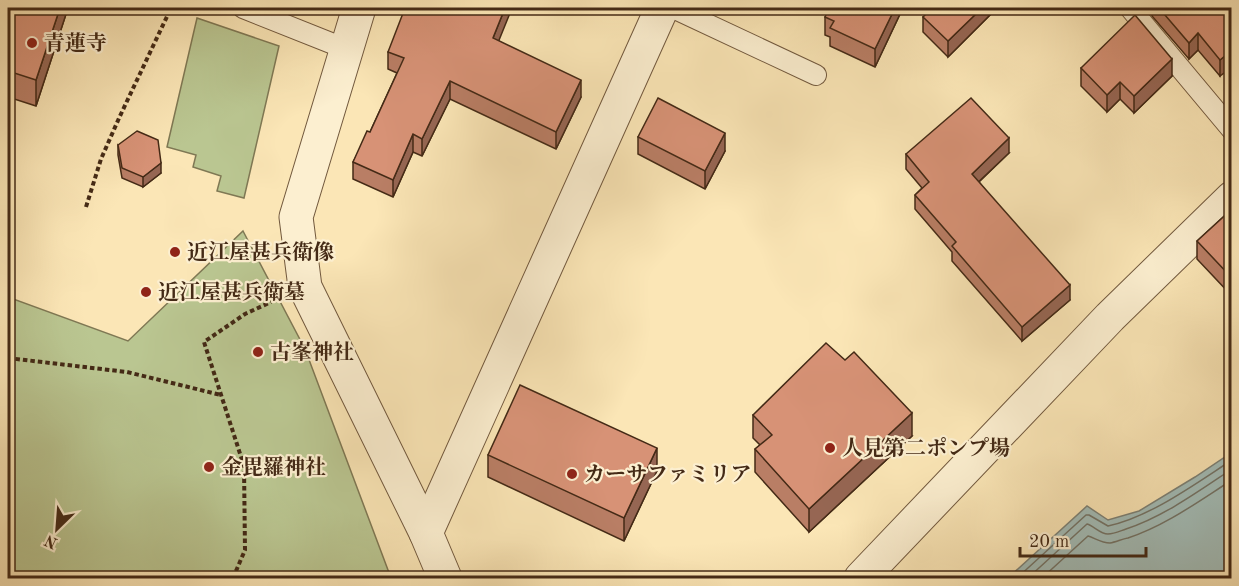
<svg xmlns="http://www.w3.org/2000/svg" width="1239" height="586" viewBox="0 0 1239 586" font-family="'Old Standard TT','Noto Serif JP',serif">
	<rect width="100%" height="100%" fill="#fbe6b6"/>
	<filter id="stains"><feTurbulence type="fractalNoise" baseFrequency=".00333" numOctaves="4"/><feColorMatrix values="0 0 0 0 .2 0 0 0 0 .09 0 0 0 0 .02 0 0 0 .5 -.17"/></filter>
	<radialGradient id="worn" r=".72"><stop offset=".6" stop-color="#630" stop-opacity="0"/><stop offset="1" stop-color="#630" stop-opacity=".3"/></radialGradient>
	<g fill="#bac691" stroke="#7f7854" stroke-width="1.5">
		<path d="M197,18L279,46L244,198L217,191L221,176L193,167L196,155L167,147Z"/>
		<path d="M243,231L305,349L391,578H8V297L128,341Z"/>
	</g>
	<path fill="#a3bdb8" stroke="#7d8277" stroke-width="1.5" d="M1231,453V578H1008L1087,506L1108,520L1139,511L1195,477Z"/>
	<g fill="none" stroke-linecap="round" stroke-linejoin="round">
		<g stroke="#747467" stroke-width="1.5">
			<path d="M1017,578L1086,515H1089L1108,526C1150,517 1195,484 1232,460"/>
			<path d="M1028,578L1087,524C1094,526 1100,534 1108,534C1114,534 1120,531 1126,529C1163,517 1199,491 1232,469"/>
			<path d="M1042,578L1088,536C1095,538 1101,543 1110,543C1116,542 1122,539 1128,538C1165,526 1199,501 1232,480"/>
		</g>
		<g stroke="#72593e" stroke-width="22">
			<g id="service">
				<path d="M243,8L346,49"/>
				<path d="M673,8L816,75"/>
				<path d="M1130,8L1232,130"/>
			</g>
		</g>
		<g stroke="#72593e" stroke-width="35">
			<g id="minor">
				<path d="M359,8L296,217L305,287L426,533L445,578"/>
				<path d="M861,578L1110,317L1232,198"/>
			</g>
		</g>
		<g stroke="#72593e" stroke-width="35">
			<path id="tertiary" d="M426,533L662,8"/>
		</g>
		<g stroke="#442a16" stroke-width="4" stroke-dasharray="4.5 3" stroke-linecap="butt">
			<path d="M86,207L101,159L120,116L171,8"/>
			<path d="M8,358L127,372L221,395"/>
			<path d="M233,578L245,550L244,466L204,342L245,314L271,302"/>
		</g>
		<use href="#service" stroke="#fcefd0" stroke-width="20"/>
		<use href="#minor" stroke="#fcefd0" stroke-width="33"/>
		<use href="#tertiary" stroke="#fcefd0" stroke-width="33"/>
	</g>
	<g fill="#b97e65" stroke="#442a16" stroke-width="1.5">
		<path d="M8,8H68L36,106L8,97Z"/>
		<path d="M900,8V14L875,67L830,46V37L825,35V17Z"/>
		<path d="M997,8L948,57L923,32V17Z"/>
		<path d="M1152,8H1232L1220,76L1198,50L1189,59L1152,16Z"/>
		<path d="M499,41L581,97L556,149L450,99L422,156L413,152L393,197L353,179V162L370,132L397,73L388,69V52Z"/>
		<path d="M1081,68L1172,76L1134,113L1120,99L1107,112L1081,86Z"/>
		<path d="M638,137L725,151L705,189L638,154Z"/>
		<path d="M118,145L161,173L143,187L122,178L118,155Z"/>
		<path d="M1009,153L979,182L1070,300L1022,341L952,261V252L915,209V195L922,188L906,169V154Z"/>
		<path d="M1232,209V296L1197,259V241Z"/>
		<path d="M753,415L912,436L809,532L755,472V449L760,445L753,438Z"/>
		<path d="M488,455L657,471L624,541L488,477Z"/>
	</g>
	<g fill="#966653" stroke="#442a16" stroke-width="1.5">
		<path d="M60,8H68L36,106V80Z"/>
		<path d="M505,8H512L493,55V38Z"/>
		<path d="M895,8H900V14L875,67V49Z"/>
		<path d="M982,8H997L948,57V41Z"/>
		<path d="M1198,33V50L1189,59V43Z"/>
		<path d="M1232,50V67L1220,76V60Z"/>
		<path d="M1172,59V76L1134,113V96Z"/>
		<path d="M581,80V97L556,149V132Z"/>
		<path d="M450,81V99L422,156V139Z"/>
		<path d="M1120,82V99L1107,112V95Z"/>
		<path d="M725,133V151L705,189V171Z"/>
		<path d="M413,134V152L393,197V180Z"/>
		<path d="M1009,138V153L972,188V174Z"/>
		<path d="M161,163V173L143,187V177Z"/>
		<path d="M1070,285V300L1022,341V327Z"/>
		<path d="M912,413V436L809,532V509Z"/>
		<path d="M657,448V471L624,541V518Z"/>
	</g>
	<g fill="#d79276" stroke="#442a16" stroke-width="1.5">
		<path d="M8,8H60L36,80L8,71Z"/>
		<path d="M405,8H505L493,38L581,80L556,132L450,81L422,139L413,134L393,180L353,162L367,131L370,132L404,58L388,52Z"/>
		<path d="M829,8H895L875,49L830,28L834,21L825,17Z"/>
		<path d="M932,8H982L948,41L923,17Z"/>
		<path d="M1159,8H1232V50L1220,60L1198,33L1189,43Z"/>
		<path d="M1135,15L1172,59L1134,96L1120,82L1107,95L1081,68Z"/>
		<path d="M658,98L725,133L705,171L638,137Z"/>
		<path d="M971,98L1009,138L972,174L1070,285L1022,327L952,246L956,242L915,195L929,182L906,154Z"/>
		<path d="M137,131L158,140L161,163L143,177L122,168L118,145Z"/>
		<path d="M1232,209V278L1197,241Z"/>
		<path d="M826,343L845,360L854,352L912,413L809,509L755,449L772,435L753,415Z"/>
		<path d="M520,385L657,448L624,518L488,455Z"/>
	</g>
	<g fill="#8f2418" stroke="#fcefd0" stroke-width="2">
		<circle cx="32" cy="43" r="6"/>
		<circle cx="175" cy="252" r="6"/>
		<circle cx="146" cy="292" r="6"/>
		<circle cx="258" cy="352" r="6"/>
		<circle cx="830" cy="448" r="6"/>
		<circle cx="209" cy="467" r="6"/>
		<circle cx="572" cy="474" r="6"/>
	</g>
	<g text-anchor="middle" stroke-width="4.5" stroke-linejoin="round" paint-order="stroke">
		<g font-size="21" font-weight="bold" fill="#442a16" stroke="#fcefd0" text-anchor="start">
			<text x="44" y="50">青蓮寺</text>
			<text x="187" y="259">近江屋甚兵衛像</text>
			<text x="158" y="299">近江屋甚兵衛墓</text>
			<text x="270" y="359">古峯神社</text>
			<text x="842" y="455">人見第二ポンプ場</text>
			<text x="221" y="474">金毘羅神社</text>
			<text x="584" y="481">カーサファミリア</text>
		</g>
	</g>
	<rect width="1239" height="586" fill="none" stroke="#fbe6b6" stroke-width="30"/>
	<rect x="9" y="9" width="1221" height="568" fill="none" stroke="#442a16" stroke-width="3"/>
	<rect x="15" y="15" width="1209" height="556" fill="none" stroke="#442a16" stroke-width="1.5"/>
	<g transform="translate(57 529) rotate(205)" stroke="#fcefd0" stroke-width="4.5" paint-order="stroke">
	<path d="M0-4.5L10 22L0 15L-10 22Z" fill="#442a16"/>
	<text y="-9" font-size="16" font-weight="bold" text-anchor="middle" fill="#442a16">N</text>
	</g>
	<path d="M1020 547v9h126v-9" fill="none" stroke="#442a16" stroke-width="3"/>
	<text x="1029" y="547" font-size="18" fill="#442a16" stroke="#fcefd0" stroke-width="4.5" paint-order="stroke">20 m</text>
	<rect width="100%" height="100%" filter="url(#stains)"/>
	<rect width="100%" height="100%" fill="url(#worn)"/>
</svg>
